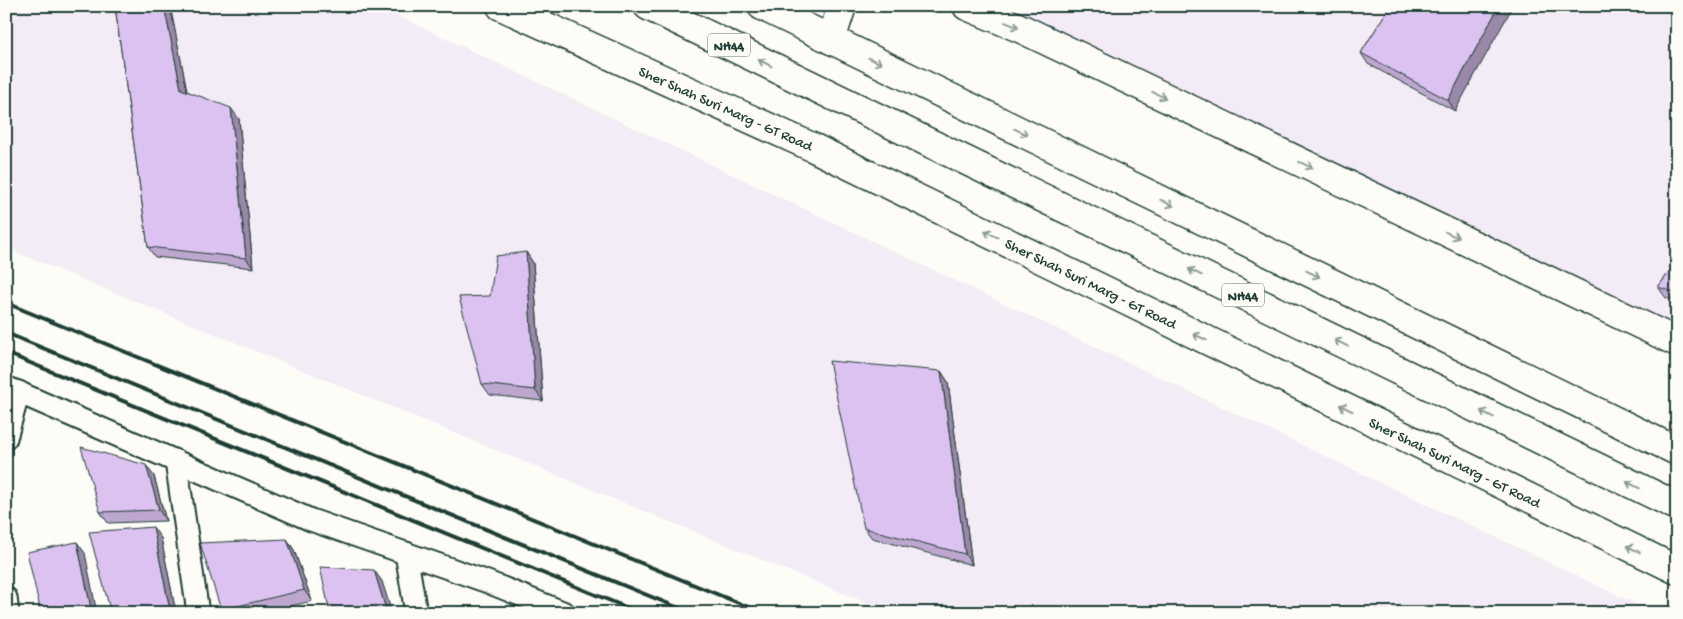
<svg xmlns="http://www.w3.org/2000/svg" width="1683" height="619" viewBox="0 0 1683 619" font-family="'Gochi Hand',sans-serif">
	<rect width="100%" height="100%" fill="#fdfcf7"/>
	<filter id="ink" filterUnits="userSpaceOnUse"><feTurbulence type="fractalNoise" baseFrequency=".02" numOctaves="2"/><feDisplacementMap in="SourceGraphic" scale="10" xChannelSelector="R" yChannelSelector="G"/><feConvolveMatrix kernelMatrix="1 2 1 2 8 2 1 2 1" color-interpolation-filters="sRGB"/></filter>
	<g filter="url(#ink)">
		<g fill="#f3ebf5">
			<path d="M6,6H377L1655,613H891L6,248Z"/>
			<path d="M1000,6H1677V328Z"/>
		</g>
		<g fill="none" stroke-linecap="round" stroke-linejoin="round">
			<g stroke="#1f3d34" stroke-width="25">
				<g id="street">
					<path d="M6,387L311,520L485,581L565,613"/>
					<path d="M6,438L19,392"/>
					<path d="M176,461L198,613"/>
					<path d="M406,553L416,613"/>
					<path d="M6,598L8,613"/>
				</g>
			</g>
			<g stroke="#1f3d34" stroke-width="31">
				<g id="secondary">
					<path d="M501,6L812,147L1677,570"/>
					<path d="M967,6L1022,29L1677,342"/>
				</g>
			</g>
			<g stroke="#1f3d34" stroke-width="31">
				<g id="highway">
					<path d="M648,6L1677,506"/>
					<path d="M762,6L1677,451"/>
					<path d="M831,40L842,6"/>
				</g>
			</g>
			<use href="#street" stroke="#fdfcf7" stroke-width="21"/>
			<use href="#secondary" stroke="#fdfcf7" stroke-width="28"/>
			<use href="#highway" stroke="#fdfcf7" stroke-width="28"/>
			<g stroke="#1f3d34" stroke-width="4">
				<path d="M6,303L763,613"/>
				<path d="M6,333L691,613"/>
				<path d="M6,353L640,613"/>
			</g>
		</g>
		<g fill="#bda7cf" stroke="#1f3d34">
			<path d="M115,6H170L187,91L239,119L253,268L155,257L148,247Z"/>
			<path d="M1390,6L1455,111L1368,64L1361,53Z"/>
			<path d="M526,252L533,263L543,401L490,395L482,384L490,296Z"/>
			<path d="M1677,262V301L1666,298L1658,287Z"/>
			<path d="M941,371L948,382L972,565L872,538L864,528Z"/>
			<path d="M154,476L166,521L108,523L100,512Z"/>
			<path d="M161,538L176,613H111Z"/>
			<path d="M287,539L294,550L312,601L261,613H223L221,610Z"/>
		</g>
		<g fill="#9a88a9" stroke="#1f3d34">
			<path d="M164,6H170L189,100L181,89Z"/>
			<path d="M1499,6H1513L1455,111L1448,100Z"/>
			<path d="M231,108L239,119L253,268L246,258Z"/>
			<path d="M526,252L533,263L543,401L535,390Z"/>
			<path d="M941,371L948,382L972,565L965,554Z"/>
			<path d="M146,465L154,476L166,521L159,510Z"/>
			<path d="M153,527L161,538L176,613H172L170,610Z"/>
			<path d="M287,539L294,550L312,601L304,590Z"/>
			<path d="M77,542L85,553L97,613H92Z"/>
			<path d="M374,570L382,581L392,613H387Z"/>
		</g>
		<g fill="#dcc2f1" stroke="#1f3d34">
			<path d="M115,6H164L181,89L231,108L246,258L148,247Z"/>
			<path d="M1390,6H1499L1448,100L1361,53Z"/>
			<path d="M526,252L535,390L482,384L459,297L490,296L496,256Z"/>
			<path d="M1677,262V293L1658,287Z"/>
			<path d="M829,361L941,371L965,554L864,528Z"/>
			<path d="M81,447L146,465L159,510L100,512Z"/>
			<path d="M153,527L170,610L156,613H111L89,532Z"/>
			<path d="M287,539L304,590L221,610L200,543Z"/>
			<path d="M77,542L92,613H41L27,552Z"/>
			<path d="M320,567L374,570L387,613H330Z"/>
		</g>
		<defs><path id="oneway-shaft" d="M-6 0H5M1.5-3L5.5 0L1.5 3" fill="none" stroke-width="1.6" stroke-linecap="round" stroke-linejoin="round" transform="scale(1.25)"/></defs>
		<g stroke="#8e9c96">
			<use href="#oneway-shaft" transform="translate(1012 25) rotate(23)"/>
			<use href="#oneway-shaft" transform="translate(875 61) rotate(26)"/>
			<use href="#oneway-shaft" transform="translate(765 63) rotate(-154)"/>
			<use href="#oneway-shaft" transform="translate(1159 95) rotate(25)"/>
			<use href="#oneway-shaft" transform="translate(1021 132) rotate(26)"/>
			<use href="#oneway-shaft" transform="translate(1306 165) rotate(25)"/>
			<use href="#oneway-shaft" transform="translate(1167 203) rotate(26)"/>
			<use href="#oneway-shaft" transform="translate(991 234) rotate(-154)"/>
			<use href="#oneway-shaft" transform="translate(1452 235) rotate(25)"/>
			<use href="#oneway-shaft" transform="translate(1195 272) rotate(-154)"/>
			<use href="#oneway-shaft" transform="translate(1313 274) rotate(26)"/>
			<use href="#oneway-shaft" transform="translate(1200 337) rotate(-154)"/>
			<use href="#oneway-shaft" transform="translate(1341 343) rotate(-154)"/>
			<use href="#oneway-shaft" transform="translate(1346 408) rotate(-154)"/>
			<use href="#oneway-shaft" transform="translate(1487 414) rotate(-154)"/>
			<use href="#oneway-shaft" transform="translate(1633 485) rotate(-154)"/>
			<use href="#oneway-shaft" transform="translate(1633 549) rotate(-154)"/>
		</g>
	</g>
	<g text-anchor="middle" stroke-width="4" stroke-linejoin="round" paint-order="stroke">
		<g fill="#fdfcf7" stroke="#62766e" stroke-width="1">
			<rect x="708" y="33.5" width="42" height="23" rx="4"/>
			<rect x="1222" y="283.5" width="42" height="23" rx="4"/>
		</g>
		<g font-size="14" font-weight="bold" fill="#1f3d34">
			<text x="729" y="50">NH44</text>
			<text x="1243" y="300">NH44</text>
		</g>
		<g font-size="15" fill="#1f3d34" stroke="#fdfcf7">
			<text transform="translate(726 108) rotate(24)" y="5">Sher Shah Suri Marg - GT Road</text>
			<text transform="translate(1091 283) rotate(26)" y="5">Sher Shah Suri Marg - GT Road</text>
			<text transform="translate(1455 462) rotate(26)" y="5">Sher Shah Suri Marg - GT Road</text>
		</g>
	</g>
	<rect width="1683" height="619" fill="none" stroke="#fdfcf7" stroke-width="25"/>
	<rect x="12" y="12" width="1658" height="594" fill="none" stroke="#1f3d34" stroke-width="2" filter="url(#ink)"/>
</svg>
